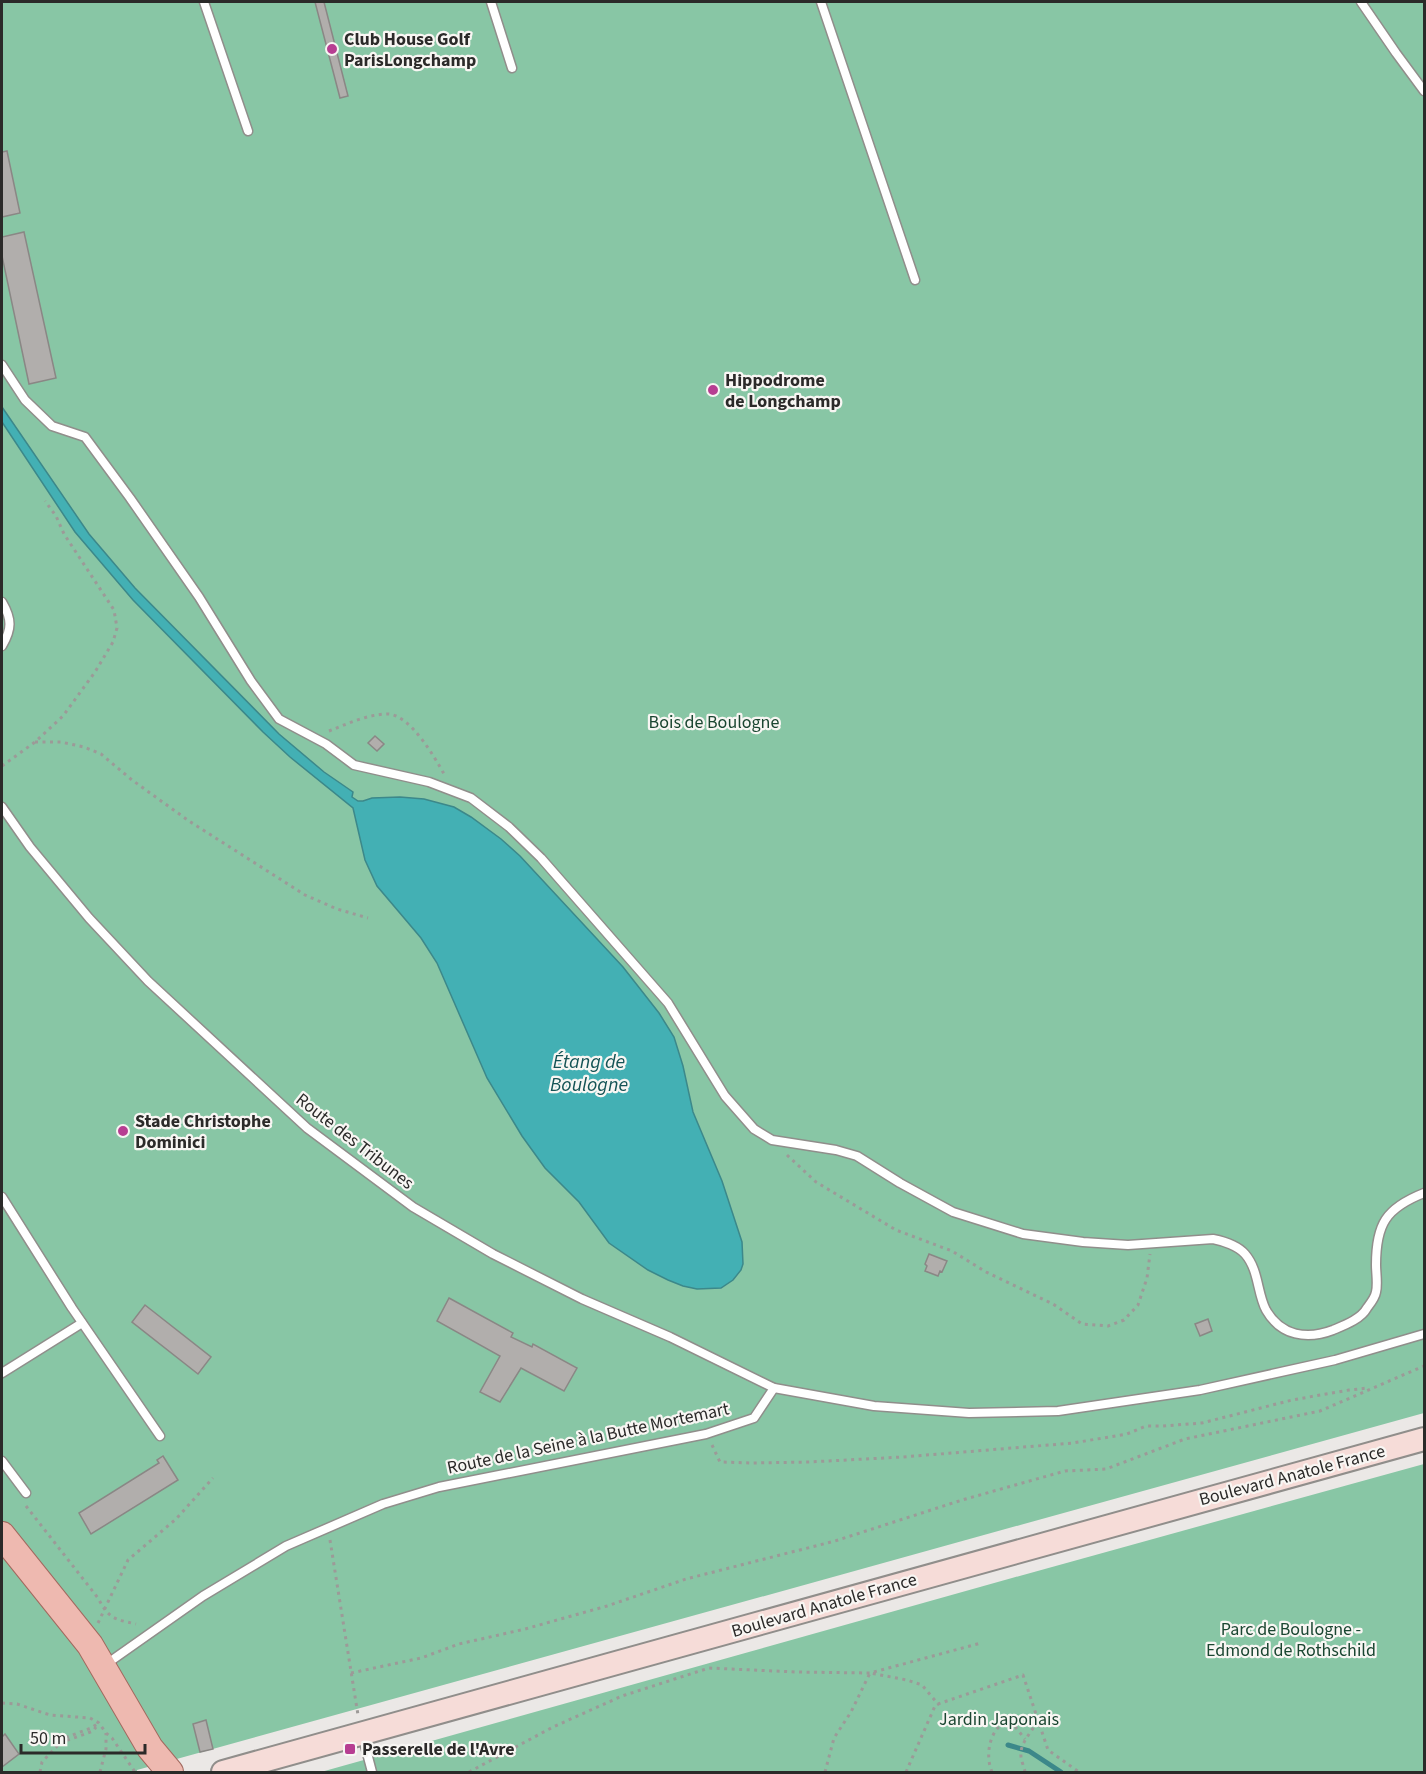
<svg xmlns="http://www.w3.org/2000/svg" width="1426" height="1774" viewBox="0 0 1426 1774" font-family="'Source Sans 3',sans-serif">
	<rect width="100%" height="100%" fill="#ebe8e6"/>
	<g fill="#88c6a5">
		<path d="M2,2H1424V1413L137,1770V1772H2Z"/>
		<path d="M1424,1464V1772H321L1012,1578Z"/>
	</g>
	<path fill="#43b0b4" stroke="#3c888a" stroke-width="1.5" d="M2,407L89,534L135,588L279,734L324,772L353,792L352,797L358,801H363L372,798L400,797L424,799L454,807L471,817L501,839L520,856L623,967L659,1013L674,1037L683,1066L693,1112L722,1181L742,1242L743,1264L741,1270L733,1280L721,1288L697,1289L683,1286L668,1280L648,1270L609,1243L579,1202L545,1168L522,1136L487,1078L437,963L421,938L377,886L365,860L353,808L290,757L263,732L133,600L75,532L2,422Z"/>
	<g fill="none" stroke-linecap="round" stroke-linejoin="round">
		<path stroke="#3c888a" stroke-width="5" d="M1008,1745L1029,1751L1061,1772"/>
	</g>
	<g fill="#b1aeac" stroke="#8a8785" stroke-width="1.5">
		<path d="M315,2H324L348,96L340,98Z"/>
		<path d="M7,151L20,213L2,217V152Z"/>
		<path d="M24,232L56,378L29,384L2,256V237Z"/>
		<path d="M375,736L384,744L377,751L368,743Z"/>
		<path d="M929,1254L947,1261L942,1272L940,1271L938,1276L925,1271L927,1266L925,1264Z"/>
		<path d="M449,1298L513,1333L511,1337L532,1347L533,1344L577,1368L564,1391L521,1368L500,1402L480,1392L500,1356L437,1321Z"/>
		<path d="M145,1305L211,1357L198,1374L132,1322Z"/>
		<path d="M1208,1319L1212,1331L1200,1336L1195,1324Z"/>
		<path d="M163,1456L178,1480L91,1534L79,1513L159,1463L157,1460Z"/>
		<path d="M206,1720L213,1749L200,1752L193,1724Z"/>
		<path d="M5,1734L19,1754L2,1767V1737Z"/>
	</g>
	<g fill="none" stroke-linecap="round" stroke-linejoin="round">
		<g stroke="#908e8b" stroke-width="11">
			<g id="service">
				<path d="M204,2L248,131"/>
				<path d="M491,2L512,68"/>
				<path d="M821,2L915,280"/>
				<path d="M1361,2L1396,53L1424,91"/>
				<path d="M2,365L25,400L52,426L85,437L130,498L199,597L251,681L279,719L326,744L354,765L429,782L471,798L509,827L541,858L668,1003L725,1096L754,1129L772,1140L836,1150L857,1156L900,1183L953,1212L1023,1234L1083,1242L1128,1245L1213,1239C1223,1241 1238,1246 1245,1254C1259,1270 1257,1293 1266,1310C1281,1336 1307,1340 1333,1330C1345,1325 1361,1319 1367,1308C1370,1304 1375,1298 1376,1292C1378,1284 1376,1273 1376,1265C1376,1224 1386,1208 1424,1193"/>
				<path d="M2,602C12,619 12,629 2,646"/>
				<path d="M2,807L30,847L89,918L148,981L307,1128L413,1207L493,1254L582,1299L670,1337L774,1388L874,1406L969,1413L1058,1411L1200,1390L1335,1360L1424,1334"/>
				<path d="M2,1197L72,1308L160,1436"/>
				<path d="M2,1373L82,1323"/>
				<path d="M2,1461L26,1493"/>
				<path d="M105,1665L203,1596L286,1546L383,1504L439,1487L706,1434L754,1418L774,1388"/>
				<path d="M362,1734L372,1772"/>
			</g>
		</g>
		<g stroke="#908e8b" stroke-width="26">
			<path id="secondary" d="M223,1772L1424,1439"/>
		</g>
		<g stroke="#a2695f" stroke-width="28">
			<path id="primary" d="M2,1535L90,1645L150,1748L170,1772"/>
		</g>
		<g stroke="#9c9a98" stroke-width="3" stroke-dasharray="3 4.5" stroke-linecap="butt">
			<path d="M329,731C347,724 368,714 388,714C410,715 434,756 444,774"/>
			<path d="M35,742H61L84,747L101,754L132,780L189,821L305,895L337,909L368,918"/>
			<path d="M2,766L35,742L63,716L95,672L113,642L117,628L114,610L64,534L56,516L45,501"/>
			<path d="M787,1155L816,1182L896,1230L952,1251L986,1272L1053,1304L1082,1324L1108,1326L1124,1320L1138,1305L1147,1278L1150,1254"/>
			<path d="M712,1445L720,1462L751,1463L809,1462L903,1457L1073,1443L1127,1434L1146,1426H1163L1202,1423L1292,1400L1349,1390L1368,1388"/>
			<path d="M26,1506L98,1598C109,1619 114,1619 136,1624"/>
			<path d="M330,1540L358,1715"/>
			<path d="M98,1623L128,1560L176,1519L213,1478"/>
			<path d="M351,1673L421,1658L459,1644L525,1629L607,1606L686,1579L835,1541L962,1500L1065,1471L1106,1469L1185,1439L1320,1411L1424,1366"/>
			<path d="M2,1703L17,1704L50,1715L90,1718L99,1723L106,1733L112,1738L135,1772"/>
			<path d="M60,1743L93,1731L96,1727"/>
			<path d="M40,1772L42,1762L60,1743L62,1739L91,1728L99,1723"/>
			<path d="M100,1772L106,1749V1733"/>
			<path d="M469,1772L553,1727L622,1696L709,1668L796,1672L870,1673L981,1643"/>
			<path d="M825,1772L834,1738L851,1712L870,1673L907,1680L922,1685L938,1704L1023,1675L1048,1750L1079,1772"/>
			<path d="M906,1772L935,1706L938,1704"/>
			<path d="M992,1772C985,1756 989,1731 1005,1722L1013,1724L1025,1739"/>
			<path d="M1025,1772C1024,1766 1020,1759 1021,1752C1022,1741 1032,1732 1037,1721"/>
		</g>
		<use href="#service" stroke="#fff" stroke-width="8"/>
		<use href="#secondary" stroke="#f6dcd8" stroke-width="22"/>
		<use href="#primary" stroke="#eeb9b0" stroke-width="26"/>
	</g>
	<g fill="#b73e92" stroke="#f8f6f3" stroke-width="2">
		<circle cx="332" cy="49" r="6"/>
		<circle cx="713" cy="390" r="6"/>
		<circle cx="123" cy="1131" r="6"/>
		<rect x="344" y="1743" width="12" height="12" rx="3"/>
	</g>
	<g text-anchor="middle" stroke-width="4.5" stroke-linejoin="round" paint-order="stroke">
		<g font-size="18" font-weight="bold" fill="#2b2a29" stroke="#f8f6f3" text-anchor="start">
			<text x="344" y="45">Club House Golf<tspan x="344" dy="21">ParisLongchamp</tspan></text>
			<text x="725" y="386">Hippodrome<tspan x="725" dy="21">de Longchamp</tspan></text>
			<text x="135" y="1127">Stade Christophe<tspan x="135" dy="21">Dominici</tspan></text>
			<text x="362" y="1755">Passerelle de l'Avre</text>
		</g>
		<g font-size="18" fill="#1a4631" stroke="#f8f6f3">
			<text x="714" y="728">Bois de Boulogne</text>
			<text x="1291" y="1635">Parc de Boulogne -<tspan x="1291" dy="21">Edmond de Rothschild</tspan></text>
			<text x="999" y="1725">Jardin Japonais</text>
		</g>
		<g font-size="18" fill="#2b2a29" stroke="#f8f6f3">
			<text transform="translate(355 1141) rotate(38)" y="6">Route des Tribunes</text>
			<text transform="translate(588 1438) rotate(-12)" y="6">Route de la Seine à la Butte Mortemart</text>
			<text transform="translate(1292 1475) rotate(-15)" y="6">Boulevard Anatole France</text>
			<text transform="translate(824 1605) rotate(-16)" y="6">Boulevard Anatole France</text>
		</g>
		<g font-size="20" font-style="italic" fill="#145355" stroke="#f8f6f3">
			<text x="589" y="1068">Étang de<tspan x="589" dy="23">Boulogne</tspan></text>
		</g>
	</g>
	<rect width="1426" height="1774" fill="none" stroke="#2b2a29" stroke-width="6"/>
	<path d="M21 1744v9h124v-9" fill="none" stroke="#2b2a29" stroke-width="3"/>
	<text x="30" y="1744" font-size="18" fill="#2b2a29" stroke="#f8f6f3" stroke-width="4.5" paint-order="stroke">50 m</text>
</svg>
